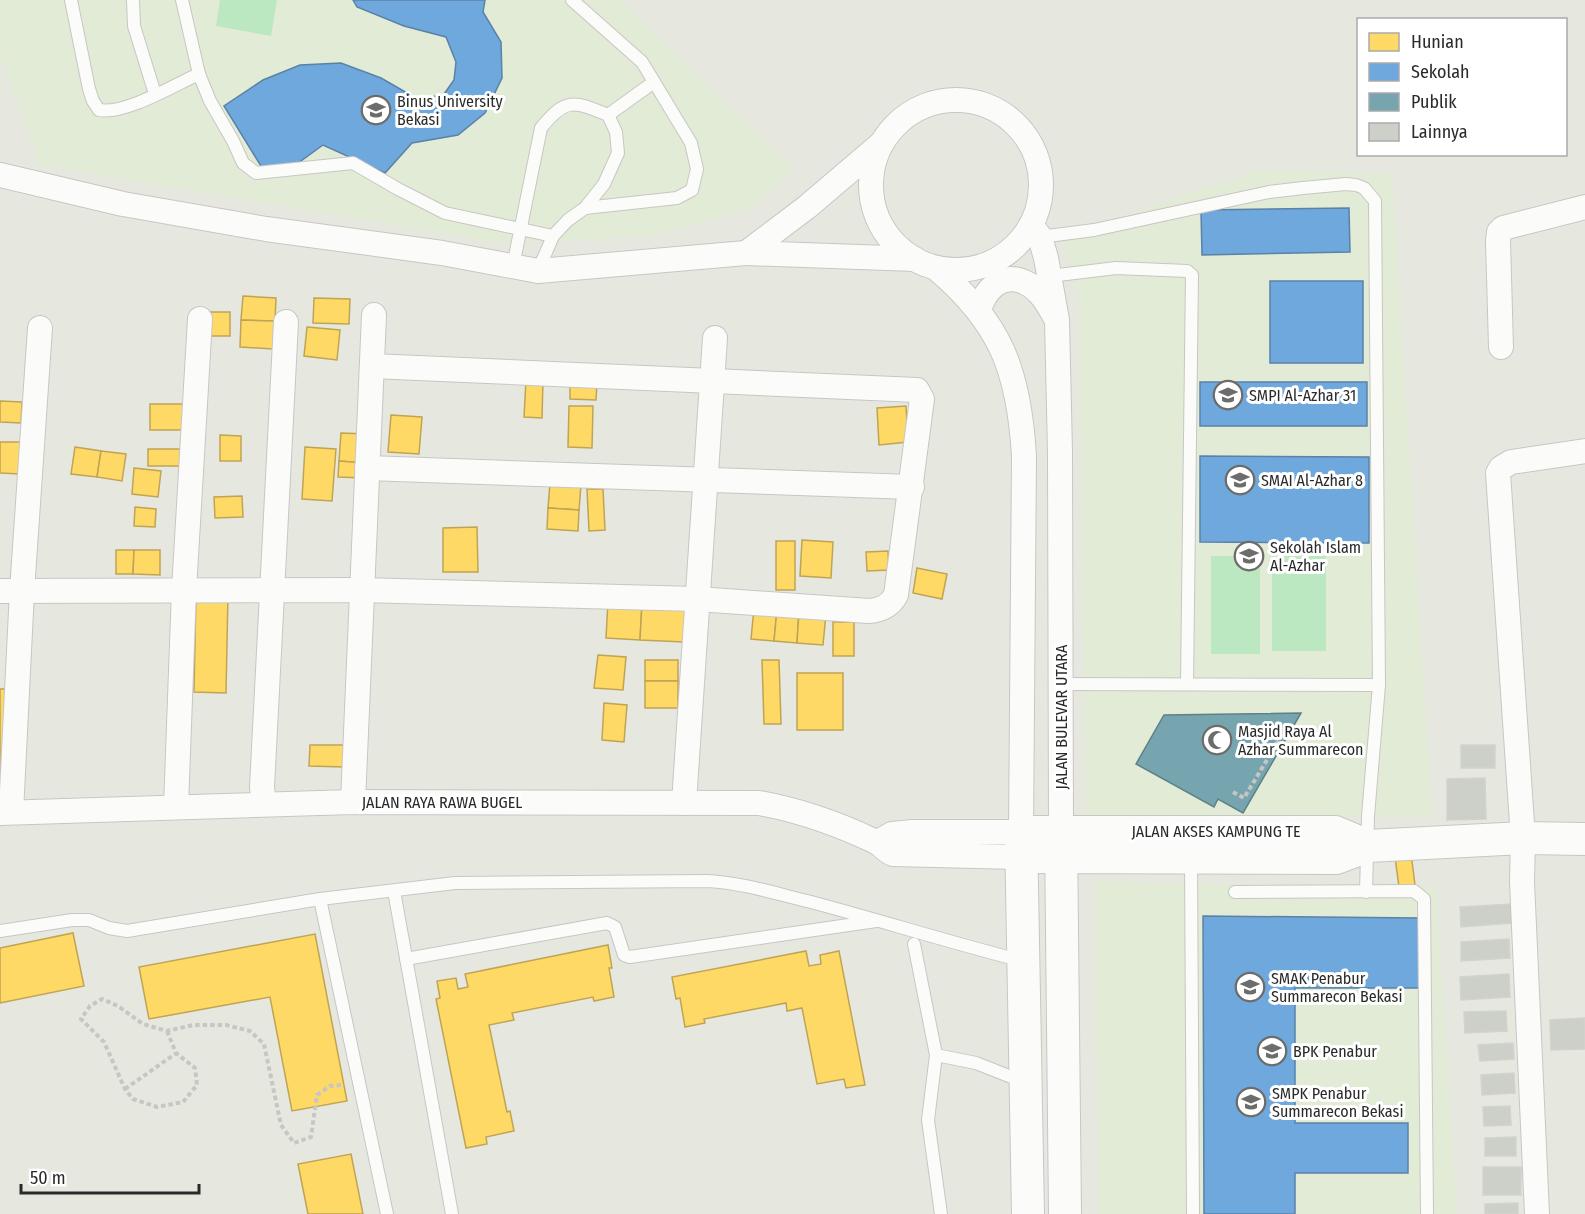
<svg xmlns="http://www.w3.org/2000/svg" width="1585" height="1214" viewBox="0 0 1585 1214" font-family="'Fira Sans Condensed',sans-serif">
	<rect width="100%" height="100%" fill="#e6e8e0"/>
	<g fill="#e2ebd6">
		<path d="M0,0H620L795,170L749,209L651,236L505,244L40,165L0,54Z"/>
		<path d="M1257,170L1392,174L1432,817L1086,815L1079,298L1064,237Z"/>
		<path d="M1095,881L1436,888L1457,1214H1099Z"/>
	</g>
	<g fill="#bbe8c0">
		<path d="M220,0H277L271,36L216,26Z"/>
		<rect x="1211" y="556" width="49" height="98"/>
		<rect x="1272" y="556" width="54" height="95"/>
	</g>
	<g fill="#ffd966" stroke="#bfa454" stroke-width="1.5">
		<path d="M243,296L276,298L275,321L241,320Z"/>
		<path d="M314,298L350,299L349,324L313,323Z"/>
		<rect x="205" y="312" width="25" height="24"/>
		<path d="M241,320L275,321L273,349L240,347Z"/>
		<path d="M307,327L340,330L337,360L304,356Z"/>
		<path d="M526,380H543L542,418L524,417Z"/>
		<path d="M570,383L597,384L596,400L570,399Z"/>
		<path d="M0,401L22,402L21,423L0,422Z"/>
		<rect x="150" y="404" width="36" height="26"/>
		<path d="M569,406H593L592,448L568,447Z"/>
		<path d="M906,406L908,442L879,445L877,408Z"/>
		<path d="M391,415L422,417L419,454L388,452Z"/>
		<path d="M341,433L366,434L364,463L339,461Z"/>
		<path d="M220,435L241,436V461H220Z"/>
		<path d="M0,442H21L20,474L0,473Z"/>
		<path d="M75,447L101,451L97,477L71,474Z"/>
		<path d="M305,447L336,449L332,501L302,499Z"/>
		<rect x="148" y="449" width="34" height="17"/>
		<path d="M101,451L126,454L122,481L97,477Z"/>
		<path d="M339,461L364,463V478L338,477Z"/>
		<path d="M134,468L161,471L158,497L132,494Z"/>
		<path d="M550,483L581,485L579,510L548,508Z"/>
		<path d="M587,489H603L605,530L589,531Z"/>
		<path d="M242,496L243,517L215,518L214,497Z"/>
		<path d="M135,507L156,509L155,527L134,526Z"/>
		<path d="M548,508L579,510L578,531L547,529Z"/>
		<path d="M477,527L478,572H443V528Z"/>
		<path d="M802,540L833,542L831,578L800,576Z"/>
		<rect x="776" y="541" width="19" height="49"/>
		<path d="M116,550H134L133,574H116Z"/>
		<path d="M134,550H160V575L133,574Z"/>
		<path d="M888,551L889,570L867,571L866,552Z"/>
		<path d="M917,568L947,574L942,599L913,593Z"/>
		<path d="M196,593L228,594L226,693L194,692Z"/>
		<path d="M608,601L642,603L640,640L606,638Z"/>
		<path d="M642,603L685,605L684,642L640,640Z"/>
		<path d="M754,608L777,609L774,641L751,639Z"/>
		<path d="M777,609L799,611L797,643L774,641Z"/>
		<path d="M799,611L826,614L823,645L797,643Z"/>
		<rect x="833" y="622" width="21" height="34"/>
		<path d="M598,655L626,657L623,690L594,688Z"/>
		<rect x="645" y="660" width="33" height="21"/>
		<path d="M762,660H779L781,724H764Z"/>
		<rect x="797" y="673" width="46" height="57"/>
		<rect x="645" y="681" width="33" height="27"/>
		<path d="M0,689H10L8,774H0Z"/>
		<path d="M604,703L627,705L624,742L602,740Z"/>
		<path d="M310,745H345V767L309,766Z"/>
		<path d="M1411,853L1415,885L1399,887L1395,857Z"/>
		<path d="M73,933L84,986L0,1003V948Z"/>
		<path d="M315,934L347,1101L292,1111L270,997L149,1019L139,967Z"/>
		<path d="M608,945L612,968H609L614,997L594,1001L593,997L512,1013L514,1020L489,1025L507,1112L510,1111L514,1131L486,1137L487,1144L466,1148L436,999L440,998L437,981L456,978L458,989L468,987L465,974Z"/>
		<path d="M806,951L809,966L821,964L820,955L839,951L865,1085L846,1088L844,1079L817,1084L802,1008L787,1011L786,1003L704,1019L705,1023L685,1027L680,998L676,999L672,977Z"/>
		<path d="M351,1154L363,1214H308L298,1164Z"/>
	</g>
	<g fill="#6fa8dc" stroke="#5a82a7" stroke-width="1.5">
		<path d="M353,0H485L483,12L501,42L502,78L485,113L458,135L412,143L385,173L323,145L298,163L264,171L224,106L263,80L300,65L341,63L381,78L414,97L428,98L444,94L454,80L456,62L446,37L404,26L357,7Z"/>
		<path d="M1349,208L1350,252L1202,255L1201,210Z"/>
		<rect x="1270" y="281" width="93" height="82"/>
		<rect x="1200" y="382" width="167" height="44"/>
		<path d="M1200,456L1369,457V543L1200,542Z"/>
		<path d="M1203,916L1419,918V988H1295V1123H1408V1173H1295V1214H1204Z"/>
	</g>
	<path fill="#76a5af" stroke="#5f8087" stroke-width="1.5" d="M1301,713L1243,813L1218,799L1214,807L1136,764L1164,715Z"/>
	<g fill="#cdcfc9" stroke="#d1d3cc" stroke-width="1.5">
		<rect x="1461" y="745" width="34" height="23"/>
		<path d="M1485,778L1486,819L1447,820V779Z"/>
		<path d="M1512,904L1513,923L1461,927L1460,907Z"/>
		<path d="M1509,939L1510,958L1461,961V942Z"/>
		<path d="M1509,974L1510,997L1461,1000L1460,977Z"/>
		<path d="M1506,1011L1507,1031L1465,1033L1464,1012Z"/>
		<path d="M1585,1018V1049L1551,1050L1550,1020Z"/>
		<path d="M1513,1043L1514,1059L1480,1061L1478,1045Z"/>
		<path d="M1514,1073L1515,1093L1482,1095L1481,1075Z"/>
		<path d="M1510,1106L1511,1125L1484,1126L1483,1107Z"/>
		<path d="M1516,1137V1156H1485V1138Z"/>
		<rect x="1483" y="1167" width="38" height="28"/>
		<path d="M1518,1203V1214H1485V1204Z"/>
	</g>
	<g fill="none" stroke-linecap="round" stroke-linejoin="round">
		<g stroke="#c7c6c5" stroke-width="14">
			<g id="service">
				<path d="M71,0L89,89L93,101L99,110C125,115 174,85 199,74"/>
				<path d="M133,0L134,26L155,94"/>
				<path d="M182,0L199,74L210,101L233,141L243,163L256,173L353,163L398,189L445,213L553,236"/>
				<path d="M572,0L642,62L691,143L697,169L692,190L677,198L585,208"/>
				<path d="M608,115L654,82"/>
				<path d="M1040,237L1094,230L1269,192L1303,188L1346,184L1356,185L1364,188L1375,201L1379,685L1368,816L1366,892"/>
				<path d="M513,266L541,128C566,97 574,101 608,115L616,132L618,153L604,184L585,208L568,220L553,236L538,271"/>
				<path d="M1050,276L1116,268L1187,271L1192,275L1187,684"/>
				<path d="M1061,684L1379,685"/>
				<path d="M1191,858L1193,1214"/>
				<path d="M394,891L452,1214"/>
				<path d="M1235,892L1414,891L1424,899L1427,1214"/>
				<path d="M320,899L387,1214"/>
				<path d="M0,931L72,920H89L109,928L127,931L320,899L455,883L708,881C743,883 777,894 811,902C882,921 952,943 1023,961"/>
				<path d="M914,944L936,1055L928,1120L941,1214"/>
				<path d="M406,959L607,923L615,927L624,955L630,957L876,921"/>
				<path d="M936,1055L976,1063L1024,1082"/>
			</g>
		</g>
		<g stroke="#c7c6c5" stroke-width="26">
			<g id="minor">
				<circle cx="956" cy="185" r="85"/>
				<path d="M881,144L807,207L746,253L915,259"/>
				<path d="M0,175L123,204L266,229L442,253L538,271L746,253"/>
				<path d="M1031,225L1040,237L1046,258L1057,320L1060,453L1061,831"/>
				<path d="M979,310C985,290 1001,272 1024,282C1039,288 1048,304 1055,317"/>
				<path d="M1501,347L1498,241L1499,232L1503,228L1585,207"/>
				<path d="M367,468L912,487"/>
				<path d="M0,591L361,590L697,599L869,611C881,610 890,606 896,595L922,399L917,390L372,366"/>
				<path d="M353,802L374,315"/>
				<path d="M684,803L715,338"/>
				<path d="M264,804L262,787L286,322"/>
				<path d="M176,807L184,590L200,319"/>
				<path d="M11,812L22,591L40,328"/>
				<path d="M0,813L353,802L759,803C798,810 838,824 874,841C882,844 885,851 893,854L1022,857"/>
				<path d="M878,842L892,834L913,832H1021L1024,456C1019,371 1001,323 936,268"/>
				<path d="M1537,1214L1522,882L1523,838L1498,473L1501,468L1511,462L1585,451"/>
			</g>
		</g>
		<g stroke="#c7c6c5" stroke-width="34">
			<g id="tertiary">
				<path d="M1061,835L1065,1214"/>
				<path d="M1022,857L1336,858L1368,846L1523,838L1585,839"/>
				<path d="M1028,1214L1021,832H1335L1368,846"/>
			</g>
		</g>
		<g stroke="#c6c6c5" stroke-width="4" stroke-dasharray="4.5 3" stroke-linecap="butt">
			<path d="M1233,792L1244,798L1288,725"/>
			<path d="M167,1031L176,1053L195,1068L197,1085L183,1102L157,1107L133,1099L125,1089L104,1042L81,1019L90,1006L102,999L118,1006L143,1024L167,1031L193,1025H226L250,1031L264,1044L281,1125L294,1143L311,1137L317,1095L330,1086L342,1085"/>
			<path d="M125,1089L175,1054"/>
		</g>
		<use href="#service" stroke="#fbfcfa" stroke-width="12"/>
		<use href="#minor" stroke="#fbfcfa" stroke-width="24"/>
		<use href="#tertiary" stroke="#fbfcfa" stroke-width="32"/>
	</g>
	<defs>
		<g id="university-ring" transform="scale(1.5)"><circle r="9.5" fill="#fff" stroke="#6c6c6a" stroke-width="1.5"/><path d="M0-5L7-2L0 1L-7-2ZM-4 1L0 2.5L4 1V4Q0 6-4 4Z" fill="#6c6c6a"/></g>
		<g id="school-ring" transform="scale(1.5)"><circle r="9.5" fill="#fff" stroke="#6c6c6a" stroke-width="1.5"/><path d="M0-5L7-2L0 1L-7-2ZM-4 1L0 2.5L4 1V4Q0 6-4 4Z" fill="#6c6c6a"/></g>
		<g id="mosque-ring" transform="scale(1.5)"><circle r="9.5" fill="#fff" stroke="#6c6c6a" stroke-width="1.5"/><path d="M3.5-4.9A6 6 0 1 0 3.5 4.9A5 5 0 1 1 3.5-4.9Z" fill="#6c6c6a"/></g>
	</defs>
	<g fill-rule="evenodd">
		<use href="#university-ring" x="376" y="110"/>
		<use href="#school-ring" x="1228" y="395"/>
		<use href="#school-ring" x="1240" y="480"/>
		<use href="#school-ring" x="1249" y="556"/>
		<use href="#mosque-ring" x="1217" y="740"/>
		<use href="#school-ring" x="1250" y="987"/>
		<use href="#school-ring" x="1272" y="1051"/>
		<use href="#school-ring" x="1251" y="1102"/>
	</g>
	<g text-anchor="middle" stroke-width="6" stroke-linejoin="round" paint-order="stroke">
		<g font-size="16" fill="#2a2a2a" stroke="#fff" text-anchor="start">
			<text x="397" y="107">Binus University<tspan x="397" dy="18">Bekasi</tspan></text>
			<text x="1249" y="401">SMPI Al-Azhar 31</text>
			<text x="1261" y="486">SMAI Al-Azhar 8</text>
			<text x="1270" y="553">Sekolah Islam<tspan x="1270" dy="18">Al-Azhar</tspan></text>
			<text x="1238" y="737">Masjid Raya Al<tspan x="1238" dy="18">Azhar Summarecon</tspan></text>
			<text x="1271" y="984">SMAK Penabur<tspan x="1271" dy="18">Summarecon Bekasi</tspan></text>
			<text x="1293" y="1057">BPK Penabur</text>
			<text x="1272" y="1099">SMPK Penabur<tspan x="1272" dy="18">Summarecon Bekasi</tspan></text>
		</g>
		<g font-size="16" fill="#2a2a2a" stroke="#fff">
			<text transform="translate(1061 717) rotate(-90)" y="6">JALAN BULEVAR UTARA</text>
			<text x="442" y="808">JALAN RAYA RAWA BUGEL</text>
			<text x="1216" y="837">JALAN AKSES KAMPUNG TE</text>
		</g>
	</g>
	<rect x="1357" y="18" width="210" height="138" fill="#ffffff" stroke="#aaaaaa" stroke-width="1.5"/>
	<rect x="1369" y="33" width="30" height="18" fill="#ffd966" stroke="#aaaaaa" stroke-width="1.5"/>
	<text x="1411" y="48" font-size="18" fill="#2a2a2a">Hunian</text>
	<rect x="1369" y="63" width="30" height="18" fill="#6fa8dc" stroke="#aaaaaa" stroke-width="1.5"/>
	<text x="1411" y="78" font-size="18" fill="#2a2a2a">Sekolah</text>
	<rect x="1369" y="93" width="30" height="18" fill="#76a5af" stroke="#aaaaaa" stroke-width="1.5"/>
	<text x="1411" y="108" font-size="18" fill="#2a2a2a">Publik</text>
	<rect x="1369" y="123" width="30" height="18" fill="#cdcfc9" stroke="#aaaaaa" stroke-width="1.5"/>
	<text x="1411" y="138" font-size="18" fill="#2a2a2a">Lainnya</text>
	<path d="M21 1184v9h178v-9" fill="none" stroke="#2a2a2a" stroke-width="3"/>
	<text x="30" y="1184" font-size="18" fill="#2a2a2a" stroke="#ffffff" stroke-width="4.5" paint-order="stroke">50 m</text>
</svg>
